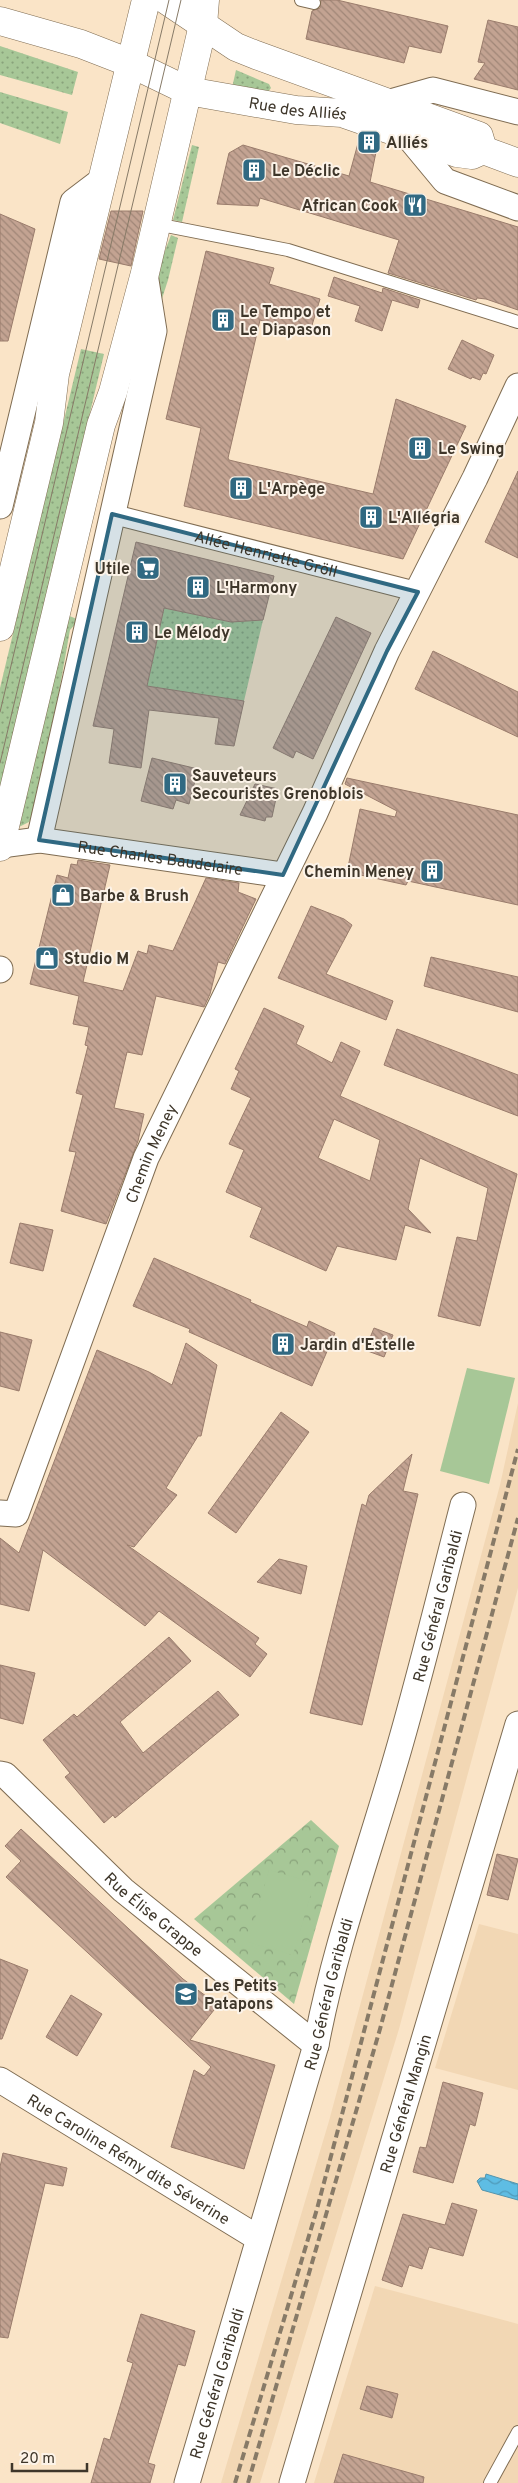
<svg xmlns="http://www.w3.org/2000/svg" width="518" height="2483" viewBox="0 0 518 2483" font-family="Overpass,sans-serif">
	<defs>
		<pattern id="grass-dots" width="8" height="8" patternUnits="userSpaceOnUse" patternTransform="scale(1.25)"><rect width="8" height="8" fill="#a7c797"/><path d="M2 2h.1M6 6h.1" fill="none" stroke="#89a27b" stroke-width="1.8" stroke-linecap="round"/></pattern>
		<pattern id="park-crowns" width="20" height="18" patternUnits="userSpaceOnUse" patternTransform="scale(1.25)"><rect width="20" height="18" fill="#a7c797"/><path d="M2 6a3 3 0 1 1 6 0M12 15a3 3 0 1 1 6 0" fill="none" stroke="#89a27b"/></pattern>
		<pattern id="water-waves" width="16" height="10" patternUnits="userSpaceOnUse" patternTransform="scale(1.25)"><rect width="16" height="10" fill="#5ebde4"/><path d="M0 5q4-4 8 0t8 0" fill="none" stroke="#4f9ab9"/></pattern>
		<pattern id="building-back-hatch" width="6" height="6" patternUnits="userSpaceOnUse" patternTransform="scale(1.25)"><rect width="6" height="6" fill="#c3a392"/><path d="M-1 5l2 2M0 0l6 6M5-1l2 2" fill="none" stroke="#a08677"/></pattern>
	</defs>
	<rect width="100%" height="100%" fill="#fae4c7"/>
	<g fill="#f2d7b4">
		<path d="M518,1403V1588L399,2029L260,2483H221L329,2121L500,1485Z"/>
		<path d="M479,1924L518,1934V2090L435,2068Z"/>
		<path d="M375,2286L518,2324V2483H314Z"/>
	</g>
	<g fill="url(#grass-dots)">
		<path d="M0,46L78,72L72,95L0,75Z"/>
		<path d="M236,70L269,84L271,88L267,93L232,88Z"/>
		<path d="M0,92L68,112L60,144L0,123Z"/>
		<path d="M192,145L199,147L182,222L173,220Z"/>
		<path d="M171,235L178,238L168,280L158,311L157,272Z"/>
		<path d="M81,349L104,354L0,789V688Z"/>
		<path d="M164,608L231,622L263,620L244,701L147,686Z"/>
		<path d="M65,614L79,620L70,630L40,799L29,822L13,830Z"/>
	</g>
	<path fill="url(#park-crowns)" d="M311,1820L339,1846L294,2004L194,1919Z"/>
	<g fill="#a7c797">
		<path d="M467,1368L515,1378L489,1484L440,1471Z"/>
		<path d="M269,1870L314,1883L293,1955L248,1942Z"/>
	</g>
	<path fill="url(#water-waves)" stroke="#5494ac" d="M486,2174L518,2184V2200L482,2190L477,2181L480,2178H485Z"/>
	<g fill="url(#building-back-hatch)" stroke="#9a7c6c" fill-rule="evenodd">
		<path d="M321,0H337L448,26L441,53L409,46L404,63L306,39L312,11L320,8Z"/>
		<path d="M488,20L518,27V90L474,79L485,63L478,62Z"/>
		<path d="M360,136L378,142L370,182L518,227V310L486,299L477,298L476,300L388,273L399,240L260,198L258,206L217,204L229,153L243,145L349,176Z"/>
		<path d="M111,211H143L131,266L99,259Z"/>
		<path d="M0,214L35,229L8,341H0Z"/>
		<path d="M206,251L274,268L269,284L320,299L309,335L260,320L228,458L229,460L373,494L396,399L466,426L403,559L184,506L201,428L166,419Z"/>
		<path d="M334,277L382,293L383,288L420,300L418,308L392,300L382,331L355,321L360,306L328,296Z"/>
		<path d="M462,340L494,355L486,374L483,373L480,380L472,377L471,379L448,369Z"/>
		<path d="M518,471V558L485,542Z"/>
		<path d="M136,542L274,576L263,620L231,622L164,608L147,686L244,701L234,746L215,744L219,718L149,710L141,768L109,763L114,729L93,726Z"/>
		<path d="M336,617L371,633L313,759L296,751L293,758L273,748Z"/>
		<path d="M433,651L518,692V737L415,689Z"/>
		<path d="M152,758L198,769L189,804L176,800L173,809L141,801Z"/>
		<path d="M347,778L518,815V905L408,881L406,885L347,872L360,809L395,817L397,811L345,784Z"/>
		<path d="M255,784L278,789L272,817H266L265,821L240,815Z"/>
		<path d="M78,860L110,865L83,982L123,991L138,951L147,954L149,945L173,951L206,878L239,883L238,892L256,899L225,964L218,962L210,994L204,1007L156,996L142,1055L127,1052L114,1108L144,1114L138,1141L106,1224L61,1211L76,1152L69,1151L83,1095L76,1093L88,1046L85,1045L89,1027L73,1024L79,996L30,984L57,875L68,878L71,864L77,865Z"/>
		<path d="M311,906L344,919L352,925L326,974L393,1001L386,1020L278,978Z"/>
		<path d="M431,957L518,977V1012L424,986Z"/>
		<path d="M264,1008L304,1026L296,1044L332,1063L341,1042L360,1051L340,1096L517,1174L480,1326L438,1316L457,1237L477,1241L488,1188L420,1158L408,1209L431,1233L405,1225L396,1260L337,1246L326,1271L250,1237L262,1208L226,1192L244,1150L229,1144L251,1098L231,1089L239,1071L235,1069ZM334,1119L380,1140L370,1181L318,1158Z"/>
		<path d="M397,1029L518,1075V1116L384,1065Z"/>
		<path d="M20,1223L53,1230L43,1271L10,1263Z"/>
		<path d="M154,1258L251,1300L250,1302L307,1327L309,1321L335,1333L312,1386L189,1332L190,1329L133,1306Z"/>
		<path d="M374,1328L393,1335L384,1357L365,1350Z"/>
		<path d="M0,1332L32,1340L19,1391L0,1386Z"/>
		<path d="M186,1343L217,1365L201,1436H198L166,1488L177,1495L134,1547L127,1545L259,1638L255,1644L267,1654L250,1677L159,1611L145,1626L43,1550L29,1611L0,1604V1538L19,1553L97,1350L149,1372L172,1385Z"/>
		<path d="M281,1412L309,1432L236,1533L208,1513Z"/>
		<path d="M412,1454L403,1491L418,1494L362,1725L310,1713L362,1504L366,1506L369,1495Z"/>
		<path d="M279,1559L307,1566L301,1594L257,1582Z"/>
		<path d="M169,1637L191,1661L120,1722L143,1753L218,1691L239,1715L115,1818L113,1815L104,1823L65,1777L70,1773L43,1740L74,1714L77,1717Z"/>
		<path d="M0,1665L35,1673L23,1724L0,1718Z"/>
		<path d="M21,1829L183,1979L218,2005L190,2040L275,2065L244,2169L171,2147L194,2070L204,2076L211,2067L6,1877L21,1861L5,1846Z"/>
		<path d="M497,1854L518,1859L508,1900L487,1895Z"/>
		<path d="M0,1959L28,1970L2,2039H0Z"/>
		<path d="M71,1995L102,2014L77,2056L46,2037Z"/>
		<path d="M443,2082L483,2093L475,2126L470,2124L453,2183L413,2172L420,2147L426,2148Z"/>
		<path d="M3,2153L67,2168L63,2186L45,2183L8,2338L0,2337V2167Z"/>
		<path d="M452,2203L477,2210L463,2256L429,2247L422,2269L409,2265L402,2287L382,2280L403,2214L445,2225Z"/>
		<path d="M141,2314L195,2331L185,2366L178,2364L148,2463L155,2465L150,2483H91L104,2438L110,2440L133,2363L127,2361Z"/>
		<path d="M367,2386L398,2394L392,2418L360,2409Z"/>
		<path d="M343,2454L424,2477L423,2483H334Z"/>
	</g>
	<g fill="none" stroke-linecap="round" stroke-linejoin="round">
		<g stroke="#7f6c52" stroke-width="14">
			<g id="service">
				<path d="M301,0L314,3"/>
				<path d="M156,224L288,250L518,322"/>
				<path d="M490,2483L518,2432"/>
			</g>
		</g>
		<g stroke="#7f6c52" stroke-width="21">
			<g id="pedestrian">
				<path id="s1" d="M112,514L418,592"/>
			</g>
		</g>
		<g stroke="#7f6c52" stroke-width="27">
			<g id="minor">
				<path d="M387,103L433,90L518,112"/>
				<path d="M406,134L445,181L518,208"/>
				<path d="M0,506L73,202L102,180"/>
				<path d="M39,840L154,331L145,274"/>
				<path id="s2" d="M1,845L39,840L283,875"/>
				<path d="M0,969V970"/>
				<path id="s3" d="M0,1513L16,1514L146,1158L315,813L387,651L475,478L518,386"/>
				<path id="s4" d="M0,1774L5,1775L123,1890L316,2045"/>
				<path id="s5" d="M0,2080L258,2238"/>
				<path id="s6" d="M187,2483L316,2045C334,1950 366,1861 393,1769C419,1682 440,1593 463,1505"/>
				<path id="s7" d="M292,2483L518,1724"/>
			</g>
		</g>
		<g stroke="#7f6c52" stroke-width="29">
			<path id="tertiary" d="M0,21L81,44L130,63"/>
		</g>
		<g stroke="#7f6c52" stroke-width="29">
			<g id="secondary">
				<path d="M166,0L236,47L256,55L479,136L483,150"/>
				<path id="s8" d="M130,63L188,91L296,110L342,113L457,153L472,155L483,150L518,163"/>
			</g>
		</g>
		<g stroke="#7f6c52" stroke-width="29">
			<g id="primary">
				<path d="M0,627L49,423L55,374L146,0"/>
				<path d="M0,847L101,425L113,392L145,273L203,25L205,0"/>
			</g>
		</g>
		<use href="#service" stroke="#fff" stroke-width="12"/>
		<use href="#pedestrian" stroke="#fff" stroke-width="19"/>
		<use href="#minor" stroke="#fff" stroke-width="25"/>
		<use href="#tertiary" stroke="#fff" stroke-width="28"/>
		<use href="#secondary" stroke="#fff" stroke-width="28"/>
		<use href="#primary" stroke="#fff" stroke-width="28"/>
		<g stroke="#877a67" stroke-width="1">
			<path d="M0,712L169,0"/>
			<path d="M0,763L181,0"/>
		</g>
		<g stroke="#877a67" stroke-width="4" stroke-dasharray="8 4" stroke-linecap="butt">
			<path d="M235,2483L317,2209L518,1449"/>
			<path d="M248,2483L380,2029L518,1518"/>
		</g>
	</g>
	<path fill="#306982" fill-opacity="0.2" stroke="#306982" stroke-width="4" stroke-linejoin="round" d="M112,514L418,592L387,651L283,875L39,840Z"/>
	<defs>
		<g id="building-square" transform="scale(1.25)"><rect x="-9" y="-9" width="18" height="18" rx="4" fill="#306982" stroke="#fcf3e8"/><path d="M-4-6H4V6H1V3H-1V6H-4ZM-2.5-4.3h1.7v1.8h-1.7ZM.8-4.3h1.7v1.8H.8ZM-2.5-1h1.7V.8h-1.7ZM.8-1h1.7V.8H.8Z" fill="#fff"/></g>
		<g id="restaurant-square" transform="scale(1.25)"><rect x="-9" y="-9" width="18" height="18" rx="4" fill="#306982" stroke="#fcf3e8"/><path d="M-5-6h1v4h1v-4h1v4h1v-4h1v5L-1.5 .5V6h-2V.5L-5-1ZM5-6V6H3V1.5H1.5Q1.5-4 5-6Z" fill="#fff"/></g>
		<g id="supermarket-square" transform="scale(1.25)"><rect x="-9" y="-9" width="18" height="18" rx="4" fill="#306982" stroke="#fcf3e8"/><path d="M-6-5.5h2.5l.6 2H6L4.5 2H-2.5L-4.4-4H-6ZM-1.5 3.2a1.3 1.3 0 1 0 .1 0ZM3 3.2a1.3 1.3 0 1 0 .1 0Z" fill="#fff"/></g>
		<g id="shop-square" transform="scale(1.25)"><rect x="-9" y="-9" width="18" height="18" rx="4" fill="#306982" stroke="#fcf3e8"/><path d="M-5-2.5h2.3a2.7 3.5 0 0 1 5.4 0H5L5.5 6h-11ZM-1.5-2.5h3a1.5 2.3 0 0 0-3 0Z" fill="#fff"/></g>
		<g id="school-square" transform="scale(1.25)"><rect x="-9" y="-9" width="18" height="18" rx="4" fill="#306982" stroke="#fcf3e8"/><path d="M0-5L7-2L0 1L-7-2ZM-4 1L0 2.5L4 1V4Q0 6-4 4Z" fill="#fff"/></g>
	</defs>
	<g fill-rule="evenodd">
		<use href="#building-square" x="369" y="142"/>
		<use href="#building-square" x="254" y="170"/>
		<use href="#restaurant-square" x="415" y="205"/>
		<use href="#building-square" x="223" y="320"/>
		<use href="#building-square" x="420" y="448"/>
		<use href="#building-square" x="241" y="488"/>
		<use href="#building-square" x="371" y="517"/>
		<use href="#supermarket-square" x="148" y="568"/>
		<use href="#building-square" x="198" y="587"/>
		<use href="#building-square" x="137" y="632"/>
		<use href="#building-square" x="175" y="784"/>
		<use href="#building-square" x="432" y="871"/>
		<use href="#shop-square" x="63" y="895"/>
		<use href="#shop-square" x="47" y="958"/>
		<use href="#building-square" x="283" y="1344"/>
		<use href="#school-square" x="186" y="1994"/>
	</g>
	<g text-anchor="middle" stroke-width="4" stroke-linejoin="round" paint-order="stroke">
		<g font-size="16" fill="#3e362a" stroke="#fcf3e8">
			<text dy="6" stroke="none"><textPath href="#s8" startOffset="176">Rue des Alliés</textPath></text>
			<text dy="6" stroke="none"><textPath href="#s1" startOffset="159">Allée Henriette Gröll</textPath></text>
			<text dy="6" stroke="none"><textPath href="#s2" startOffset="161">Rue Charles Baudelaire</textPath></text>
			<text dy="6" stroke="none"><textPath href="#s3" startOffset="401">Chemin Meney</textPath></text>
			<text dy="6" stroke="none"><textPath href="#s6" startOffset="912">Rue Général Garibaldi</textPath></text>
			<text dy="6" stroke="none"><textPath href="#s4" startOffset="209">Rue Élise Grappe</textPath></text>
			<text dy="6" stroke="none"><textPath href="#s6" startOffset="509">Rue Général Garibaldi</textPath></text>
			<text dy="6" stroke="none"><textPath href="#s7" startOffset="396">Rue Général Mangin</textPath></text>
			<text dy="6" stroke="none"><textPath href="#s5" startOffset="151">Rue Caroline Rémy dite Séverine</textPath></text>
			<text dy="6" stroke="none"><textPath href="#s6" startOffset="104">Rue Général Garibaldi</textPath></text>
		</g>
		<g font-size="16" font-weight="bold" fill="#3e362a" stroke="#fcf3e8" text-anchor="start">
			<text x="386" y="148">Alliés</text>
			<text x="272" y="176">Le Déclic</text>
			<text x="398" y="211" text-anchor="end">African Cook</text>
			<text x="240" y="317">Le Tempo et<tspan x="240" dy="18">Le Diapason</tspan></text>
			<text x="438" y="454">Le Swing</text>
			<text x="258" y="494">L'Arpège</text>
			<text x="388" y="523">L'Allégria</text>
			<text x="130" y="574" text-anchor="end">Utile</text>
			<text x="216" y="593">L'Harmony</text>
			<text x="154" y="638">Le Mélody</text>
			<text x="192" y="781">Sauveteurs<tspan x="192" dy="18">Secouristes Grenoblois</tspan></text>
			<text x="414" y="877" text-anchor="end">Chemin Meney</text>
			<text x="80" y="901">Barbe &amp; Brush</text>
			<text x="64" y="964">Studio M</text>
			<text x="300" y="1350">Jardin d'Estelle</text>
			<text x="204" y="1991">Les Petits<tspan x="204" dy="18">Patapons</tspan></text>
		</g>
	</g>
	<path d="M12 2463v8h75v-8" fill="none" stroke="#3e362a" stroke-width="2.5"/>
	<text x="20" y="2463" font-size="15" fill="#3e362a" stroke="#fcf3e8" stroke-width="4" paint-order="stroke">20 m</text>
</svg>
